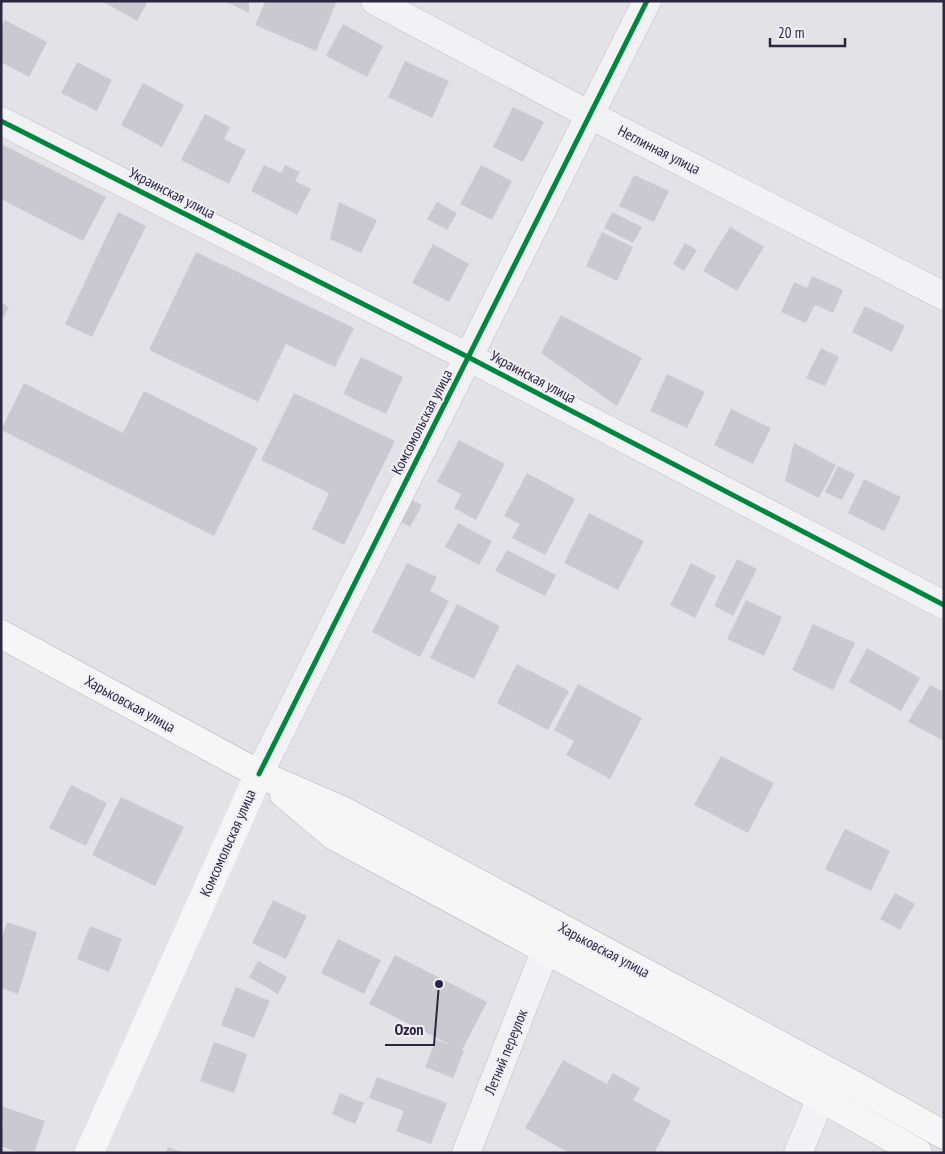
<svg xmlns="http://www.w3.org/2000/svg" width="945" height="1154" viewBox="0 0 945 1154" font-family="'PT Sans Narrow',sans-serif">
	<rect width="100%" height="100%" fill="#e3e2e7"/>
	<g fill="#cac9d0">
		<path d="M102,1H148L137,21Z"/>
		<path d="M225,1H249V13Z"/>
		<path d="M337,1L316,51L255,25L265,2Z"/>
		<path d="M5,20L47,42L29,77L1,62V27Z"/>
		<path d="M343,24L383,46L367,77L326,56Z"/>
		<path d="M405,61L449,81L432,118L388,97Z"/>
		<path d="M77,62L112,80L97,111L61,93Z"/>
		<path d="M143,83L184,105L162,147L121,125Z"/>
		<path d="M513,107L544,122L523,162L493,147Z"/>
		<path d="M205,114L230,127L224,139L246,150L229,184L181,160Z"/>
		<path d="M1,144L106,197L83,241L1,199Z"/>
		<path d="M264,165L281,173L285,165L300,172L295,181L311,189L297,215L251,191Z"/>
		<path d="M481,165L512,181L492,220L460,204Z"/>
		<path d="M634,175L669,191L654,222L619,206Z"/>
		<path d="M339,202L377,220L361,253L330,239Z"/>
		<path d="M437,202L457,213L447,230L427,219Z"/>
		<path d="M118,212L146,226L92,337L65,324Z"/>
		<path d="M612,212L642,227L633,243L604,228Z"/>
		<path d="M730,227L764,247L737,291L703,271Z"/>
		<path d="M602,232L633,247L617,281L586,266Z"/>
		<path d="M685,243L697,250L684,271L673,264Z"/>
		<path d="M433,244L469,264L449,302L412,283Z"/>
		<path d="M196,252L354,328L335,367L286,344L258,402L149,350Z"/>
		<path d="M812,276L843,290L833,313L815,305L806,323L781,312L794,282L807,288Z"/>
		<path d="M1,303L9,307L1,322Z"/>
		<path d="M865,306L905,326L892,352L852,332Z"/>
		<path d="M561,315L642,358L617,406L541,353Z"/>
		<path d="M821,348L839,357L825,386L806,378Z"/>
		<path d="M361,357L403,377L386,414L343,394Z"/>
		<path d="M667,374L705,392L687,428L650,411Z"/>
		<path d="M24,383L123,433L144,391L258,448L214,536L1,430Z"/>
		<path d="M294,393L395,441L344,545L312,529L329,493L261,460Z"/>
		<path d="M731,409L771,428L753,464L714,445Z"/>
		<path d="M459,440L505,464L476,520L454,508L461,494L437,482Z"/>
		<path d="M794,443L836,465L819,498L785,481Z"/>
		<path d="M838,466L855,474L842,500L825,492Z"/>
		<path d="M527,473L575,499L545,555L512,538L520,524L504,516Z"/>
		<path d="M864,479L901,497L884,531L848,513Z"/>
		<path d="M397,492L422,505L410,527L386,514Z"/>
		<path d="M589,513L644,541L618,590L564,563Z"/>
		<path d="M458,523L492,541L479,565L445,547Z"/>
		<path d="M507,550L556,575L545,596L495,571Z"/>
		<path d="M737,559L757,569L733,616L714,606Z"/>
		<path d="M407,563L437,577L430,591L449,601L420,657L372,632Z"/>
		<path d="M691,563L716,576L695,618L670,605Z"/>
		<path d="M746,600L782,617L764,656L727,639Z"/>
		<path d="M457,604L500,626L474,679L430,658Z"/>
		<path d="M813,624L855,643L833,690L792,670Z"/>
		<path d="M867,648L920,678L901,711L849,682Z"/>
		<path d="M517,664L569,691L548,730L497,703Z"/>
		<path d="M578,684L642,718L610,779L566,755L574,741L554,730Z"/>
		<path d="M930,685L944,692V741L908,722Z"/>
		<path d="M721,756L774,783L748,833L694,805Z"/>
		<path d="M71,785L107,803L86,846L49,828Z"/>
		<path d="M121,797L184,827L155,886L92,855Z"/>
		<path d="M845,829L890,851L871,891L825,869Z"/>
		<path d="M895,893L915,904L900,930L880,919Z"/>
		<path d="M273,900L307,916L286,959L252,943Z"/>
		<path d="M7,922L37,932L18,994L1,988V940Z"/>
		<path d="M90,926L122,939L109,972L77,959Z"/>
		<path d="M338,939L381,960L364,994L321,973Z"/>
		<path d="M395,955L487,1002L462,1050L464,1051L453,1078L425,1067L436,1040L449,1044L369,1004Z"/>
		<path d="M258,961L287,977L278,994L249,977Z"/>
		<path d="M236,987L270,1001L254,1038L221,1025Z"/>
		<path d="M214,1042L247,1054L234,1093L200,1081Z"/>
		<path d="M563,1060L607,1084L613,1073L640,1088L633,1100L671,1121L654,1153H569L525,1128Z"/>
		<path d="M377,1077L447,1103L431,1144L396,1131L404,1111L369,1098Z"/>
		<path d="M340,1093L364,1103L355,1124L332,1114Z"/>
		<path d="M1,1106L45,1121L34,1153H20L1,1146V1132L4,1124L1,1122Z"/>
		<path d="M168,1147L183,1153H166Z"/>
	</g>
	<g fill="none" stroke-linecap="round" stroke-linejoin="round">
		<g stroke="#c0bfc5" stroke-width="29">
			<g id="street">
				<path d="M375,1L590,115L944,296"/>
				<path d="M1,121L468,357L944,605"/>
				<path d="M259,774L647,1"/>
				<path d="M466,1153L545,951"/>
				<path d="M798,1153L821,1098"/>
			</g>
		</g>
		<g stroke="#b6b4bc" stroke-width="29">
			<g id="highway">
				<path d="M1,634L259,774L344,811L858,1087L944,1135"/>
				<path d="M284,794L334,836L821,1098L918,1153"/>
			</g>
		</g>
		<use href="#street" stroke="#f2f2f4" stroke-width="28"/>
		<path stroke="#f6f6f7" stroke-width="28" d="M89,1153L259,774"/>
		<use href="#highway" stroke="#f6f6f7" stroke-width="28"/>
		<g stroke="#f1eff7" stroke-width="8">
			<g id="cycleway">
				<path d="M1,121L468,357L944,605"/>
				<path d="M259,774L647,1"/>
			</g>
		</g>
		<use href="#cycleway" stroke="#00873e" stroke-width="5"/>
	</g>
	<g text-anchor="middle" stroke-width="4" stroke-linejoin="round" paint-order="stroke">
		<g font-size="15" fill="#2d2643" stroke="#f1eff7">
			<text transform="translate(659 150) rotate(27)" y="5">Неглинная улица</text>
			<text transform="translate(172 193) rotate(27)" y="5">Украинская улица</text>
			<text transform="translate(533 377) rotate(28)" y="5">Украинская улица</text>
			<text transform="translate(422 422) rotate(-63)" y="5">Комсомольская улица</text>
			<text transform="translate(130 704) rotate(29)" y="5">Харьковская улица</text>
			<text transform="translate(228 843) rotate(-66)" y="5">Комсомольская улица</text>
			<text transform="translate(604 950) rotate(28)" y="5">Харьковская улица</text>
			<text transform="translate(506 1052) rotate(-68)" y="5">Летний переулок</text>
		</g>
	</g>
	<path fill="none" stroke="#2d2643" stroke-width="2" d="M439 984L434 1045H385"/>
	<circle fill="#2d2643" stroke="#f1eff7" stroke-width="2" cx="439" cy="984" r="5"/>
	<g font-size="16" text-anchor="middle" font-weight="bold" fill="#2d2643" stroke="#f1eff7" stroke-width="4" stroke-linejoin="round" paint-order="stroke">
		<text x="409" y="1035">Ozon</text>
	</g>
	<rect width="945" height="1154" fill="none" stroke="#2d2643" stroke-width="5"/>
	<path d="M770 38v8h75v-8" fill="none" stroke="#2d2643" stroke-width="2.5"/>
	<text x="778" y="38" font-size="15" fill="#2d2643" stroke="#f1eff7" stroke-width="4" paint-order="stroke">20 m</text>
</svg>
